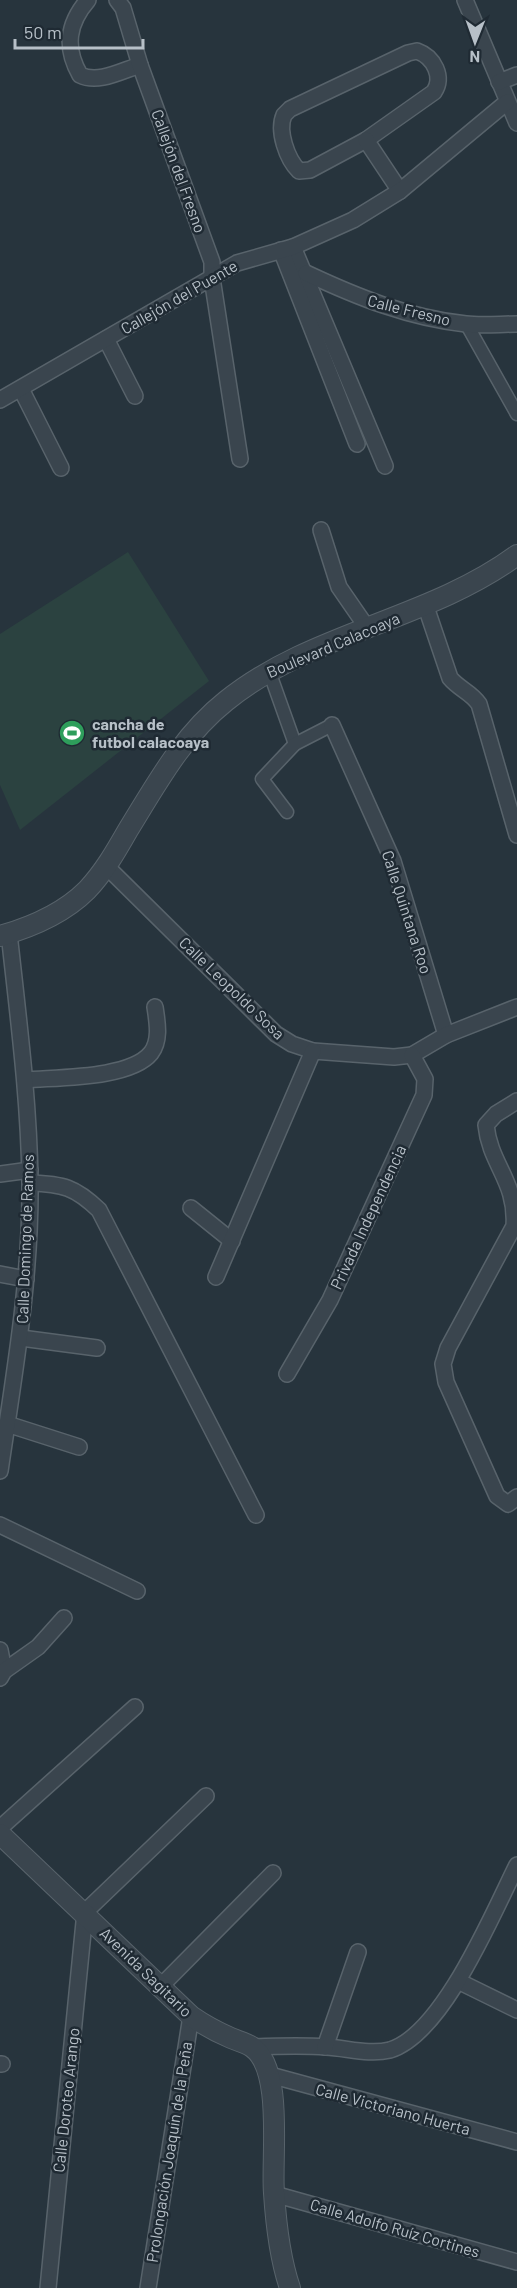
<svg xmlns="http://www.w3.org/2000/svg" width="517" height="2288" viewBox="0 0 517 2288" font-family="Barlow,sans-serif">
	<rect width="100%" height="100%" fill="#27343d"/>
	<path fill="#2b4240" d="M128,552L209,681L20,830L0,785V634Z"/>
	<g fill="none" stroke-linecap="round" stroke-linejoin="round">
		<g stroke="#58636b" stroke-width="15">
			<g id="pedestrian">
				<path d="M467,325L517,414"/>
				<path d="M269,671L295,744"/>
				<path d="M287,812L262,779L295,744L332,725"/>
			</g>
		</g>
		<g stroke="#58636b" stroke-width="18">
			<g id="minor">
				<path d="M88,0C68,23 64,47 80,75C98,84 121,71 140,65"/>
				<path d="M117,0L123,8L140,65L212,262V278L240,459"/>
				<path d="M465,0L517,123"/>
				<path d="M417,51C434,57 444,77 434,92L366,140L310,170L299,171C287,159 277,131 284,115L290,109L408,53Z"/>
				<path d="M499,82L517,75"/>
				<path d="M366,140L400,191"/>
				<path d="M293,247L385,466"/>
				<path d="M281,250L357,444"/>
				<path d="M306,273C357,297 409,318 466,324C482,326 500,324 517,324"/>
				<path d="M106,339L135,396"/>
				<path d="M21,389L61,468"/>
				<path d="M0,400L237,263L293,247L353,220L400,191L507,102"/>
				<path d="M321,530L339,587L368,629"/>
				<path d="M426,607L450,678C459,689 471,692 479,704L517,835"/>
				<path d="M332,725L393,861L446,1035"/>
				<path d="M106,866L276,1034L292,1044L313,1051L394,1057L412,1055L446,1035L517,1007"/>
				<path d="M25,1080C57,1077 130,1079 151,1053C161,1040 157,1021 155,1007"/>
				<path d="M517,1101L496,1114L486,1125C490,1165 517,1181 514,1226L448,1348L443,1364L446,1382L497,1496L508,1504L517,1497"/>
				<path d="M0,1174L30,1170"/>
				<path d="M30,1183C63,1184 75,1187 99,1210L256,1515"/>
				<path d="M191,1208L232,1241"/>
				<path d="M0,1274L26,1279"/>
				<path d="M216,1277L313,1051"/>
				<path d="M21,1338L97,1348"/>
				<path d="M287,1374L330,1300L424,1095L425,1079L412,1055"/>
				<path d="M7,1424L79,1447"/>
				<path d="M0,1471C14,1375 31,1280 30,1182C29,1099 18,1016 9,933"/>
				<path d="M0,1525L137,1591"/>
				<path d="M0,1650L4,1671"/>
				<path d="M0,1678L4,1671L38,1647L64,1618"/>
				<path d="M0,1828L135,1707"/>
				<path d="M460,1982L517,2010"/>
				<path d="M159,1988L273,1873"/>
				<path d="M253,2047C277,2046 302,2045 326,2047C347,2048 369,2055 390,2050C443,2034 493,1913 517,1865"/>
				<path d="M325,2047L358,1952"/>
				<path d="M0,2064H2"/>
				<path d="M270,2075L517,2142"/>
				<path d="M274,2194L517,2262"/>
				<path d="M48,2288L85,1912L206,1796"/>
				<path d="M148,2288L191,2016"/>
			</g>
		</g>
		<g stroke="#58636b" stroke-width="22">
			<g id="tertiary">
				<path d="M0,936C32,927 63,914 87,890C104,872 116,851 128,830C157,783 183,735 226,701C311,632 429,620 517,555"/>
				<path d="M0,1834L191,2016C204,2025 217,2032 231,2038C238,2041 246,2043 252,2047C284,2069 271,2158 274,2193C276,2224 280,2259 290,2288"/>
			</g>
		</g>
		<use href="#pedestrian" stroke="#3a454e" stroke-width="12"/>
		<use href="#minor" stroke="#3a454e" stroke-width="15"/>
		<use href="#tertiary" stroke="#3a454e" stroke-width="20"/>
	</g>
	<defs>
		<g id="stadium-disc" transform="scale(1.35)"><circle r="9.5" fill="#2e9e5b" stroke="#1f2a33"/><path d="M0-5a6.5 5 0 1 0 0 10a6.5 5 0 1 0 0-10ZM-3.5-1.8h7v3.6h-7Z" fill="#fff"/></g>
	</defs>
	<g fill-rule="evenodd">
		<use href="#stadium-disc" x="72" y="733"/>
	</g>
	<g text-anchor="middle" stroke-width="5" stroke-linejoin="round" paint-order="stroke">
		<g font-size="16" fill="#b7c0c8" stroke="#1f2a33">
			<text transform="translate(179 171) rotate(70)" y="6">Callejón del Fresno</text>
			<text transform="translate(179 297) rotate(-30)" y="6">Callejón del Puente</text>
			<text transform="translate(409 310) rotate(14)" y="6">Calle Fresno</text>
			<text transform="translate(333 645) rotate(-23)" y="6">Boulevard Calacoaya</text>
			<text transform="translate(407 912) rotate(72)" y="6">Calle Quintana Roo</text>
			<text transform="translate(232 988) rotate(44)" y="6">Calle Leopoldo Sosa</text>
			<text transform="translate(368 1217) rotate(-65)" y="6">Privada Independencia</text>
			<text transform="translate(25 1239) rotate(-88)" y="6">Calle Domingo de Ramos</text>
			<text transform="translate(146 1972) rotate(44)" y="6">Avenida Sagitario</text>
			<text transform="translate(66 2100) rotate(-84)" y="6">Calle Doroteo Arango</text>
			<text transform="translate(393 2109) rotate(15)" y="6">Calle Victoriano Huerta</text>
			<text transform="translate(169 2152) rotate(-81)" y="6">Prolongación Joaquín de la Peña</text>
			<text transform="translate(395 2228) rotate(16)" y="6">Calle Adolfo Ruíz Cortines</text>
		</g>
		<g font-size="16" font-weight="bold" fill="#b7c0c8" stroke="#1f2a33" text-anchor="start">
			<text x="92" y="730">cancha de<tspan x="92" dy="18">futbol calacoaya</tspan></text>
		</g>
	</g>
	<g transform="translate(475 42) rotate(181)" stroke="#1f2a33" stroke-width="4.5" paint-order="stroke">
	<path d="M0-4.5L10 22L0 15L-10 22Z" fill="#b7c0c8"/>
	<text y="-9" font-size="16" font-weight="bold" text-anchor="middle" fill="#b7c0c8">N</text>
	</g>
	<path d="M15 39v9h128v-9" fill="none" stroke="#b7c0c8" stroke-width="3"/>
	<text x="24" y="39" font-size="18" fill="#b7c0c8" stroke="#1f2a33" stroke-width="4.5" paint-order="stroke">50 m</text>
</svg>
